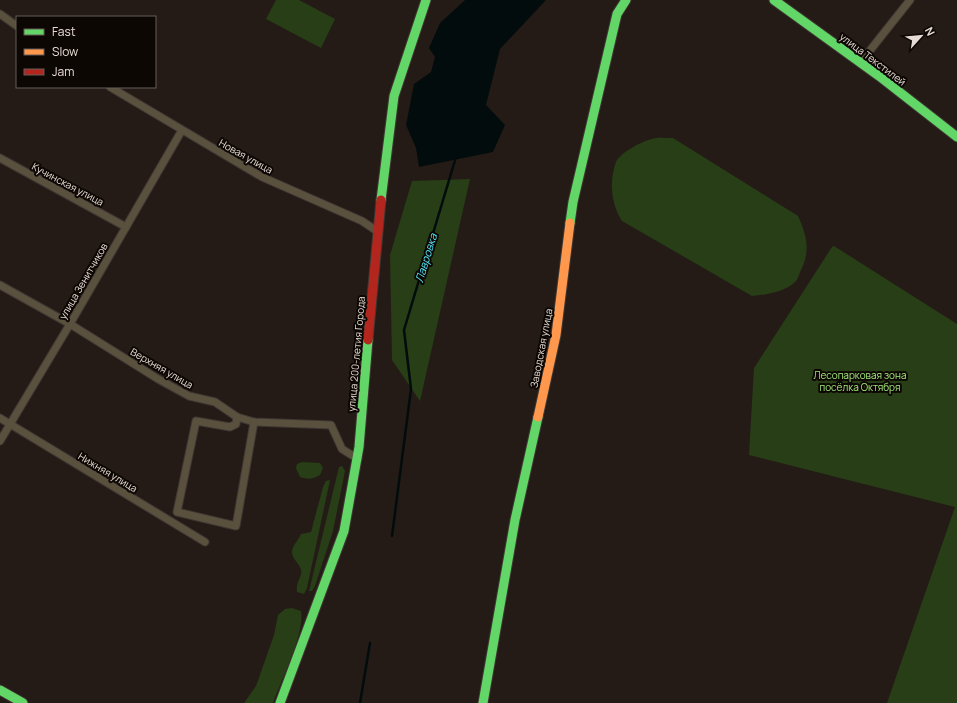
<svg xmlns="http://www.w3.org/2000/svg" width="957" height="703" viewBox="0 0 957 703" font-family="Manrope,sans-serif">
	<rect width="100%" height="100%" fill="#241b17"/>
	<g fill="#273e16">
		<path d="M276,0H299L335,19L321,48L266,19Z"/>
		<path d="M673,138L798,216C807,236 811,251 800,272C799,275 797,281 794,283C784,292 765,295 752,296L622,221C611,204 609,181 616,162C620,153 642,141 652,139C658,137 666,138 673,138Z"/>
		<path d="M470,179L420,401L392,360L390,255L412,181Z"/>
		<path d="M834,246L957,324V703H887L955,507L749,455L754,368L832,247Z"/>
		<path d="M302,462L320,463L323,468L320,475C313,479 309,480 300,477L296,468L297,464Z"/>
		<path d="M342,466L345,471L333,531L315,586L312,591H309L339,467Z"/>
		<path d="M330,480L307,588L304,594L297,592C296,584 299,581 301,574C303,565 291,560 292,551C293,545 299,539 301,534L311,532L323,487L326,481Z"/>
		<path d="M292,608L301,611C305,633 281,681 273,703H244L256,686L274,635L278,615L285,609Z"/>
	</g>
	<path fill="#030c0d" d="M465,0H546L500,49L486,105L505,125L493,152L419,167L416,148L406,125L414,84L431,72L435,57L429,48L440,23Z"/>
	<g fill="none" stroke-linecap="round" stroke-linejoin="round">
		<g stroke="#030c0d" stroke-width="2.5">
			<path d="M392,536L411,389L404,330L456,157"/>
			<path d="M360,703L370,643"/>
		</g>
		<g stroke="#3f3733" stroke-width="9">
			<g id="street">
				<path d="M0,14L17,26"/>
				<path d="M860,63L910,0"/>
				<path d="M110,87L262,177L362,221L377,231"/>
				<path d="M0,158L126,227"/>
				<path d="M0,285L70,324L158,379L189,396L215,402L237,417L254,422L331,425L342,449L358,459"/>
				<path d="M237,417L236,424L230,427L196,421L177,512L236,526L254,422"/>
				<path d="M0,418L205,542"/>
				<path d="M0,441L70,324L182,130"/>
			</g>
		</g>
		<g stroke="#3f3733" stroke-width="11">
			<g id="fast">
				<path d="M774,0L879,76L957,137"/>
				<path d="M381,200L394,96L426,0"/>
				<path d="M570,223L573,202L617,14L626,0"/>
				<path d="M0,690L23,703"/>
				<path d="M280,703L344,531L359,447L368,340"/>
				<path d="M483,703L515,520L538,417"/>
			</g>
		</g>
		<g stroke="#3f3733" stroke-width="11">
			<path id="slow" d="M538,417L556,335L570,223"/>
		</g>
		<g stroke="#3f3733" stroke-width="11">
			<path id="jam" d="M368,340L381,200"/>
		</g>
		<use href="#street" stroke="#59503d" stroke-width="7"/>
		<use href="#fast" stroke="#63d668" stroke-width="9"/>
		<use href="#slow" stroke="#ff974d" stroke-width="9"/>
		<use href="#jam" stroke="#b3261e" stroke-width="9"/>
	</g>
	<g text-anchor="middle" stroke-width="4" stroke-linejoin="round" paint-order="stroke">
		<g font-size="10" fill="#e8dcd6" stroke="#0d0704">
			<text transform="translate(873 59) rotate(37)" y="4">улица Текстилей</text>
			<text transform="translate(246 156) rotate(29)" y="4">Новая улица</text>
			<text transform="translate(68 184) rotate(28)" y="4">Кучинская улица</text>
			<text transform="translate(83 281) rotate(-60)" y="4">улица Зенитчиков</text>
			<text transform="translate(541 348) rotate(-79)" y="4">Заводская улица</text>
			<text transform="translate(356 354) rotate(-85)" y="4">улица 200-летия Города</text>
			<text transform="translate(162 368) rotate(30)" y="4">Верхняя улица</text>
			<text transform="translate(108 472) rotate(31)" y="4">Нижняя улица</text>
		</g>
		<g font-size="10" fill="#a2e87b" stroke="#0d0704">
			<text x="860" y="379">Лесопарковая зона<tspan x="860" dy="12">посёлка Октября</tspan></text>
		</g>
		<g font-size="11" font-style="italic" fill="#54eafc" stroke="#0d0704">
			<text transform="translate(426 258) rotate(-73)" y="4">Лавровка</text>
		</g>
	</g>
	<rect x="16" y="16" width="140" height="72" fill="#0d0704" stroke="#655c58"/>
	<rect x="24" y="29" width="20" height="6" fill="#63d668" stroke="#655c58"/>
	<text x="52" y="36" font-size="12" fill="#e8dcd6">Fast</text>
	<rect x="24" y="49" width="20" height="6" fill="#ff974d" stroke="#655c58"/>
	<text x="52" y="56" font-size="12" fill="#e8dcd6">Slow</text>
	<rect x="24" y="69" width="20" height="6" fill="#b3261e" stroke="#655c58"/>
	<text x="52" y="76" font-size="12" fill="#e8dcd6">Jam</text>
	<g transform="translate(921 36) rotate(63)" stroke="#0d0704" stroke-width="3" paint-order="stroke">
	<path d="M0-3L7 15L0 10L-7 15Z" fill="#e8dcd6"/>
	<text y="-6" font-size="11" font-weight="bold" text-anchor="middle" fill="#e8dcd6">N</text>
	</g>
</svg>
